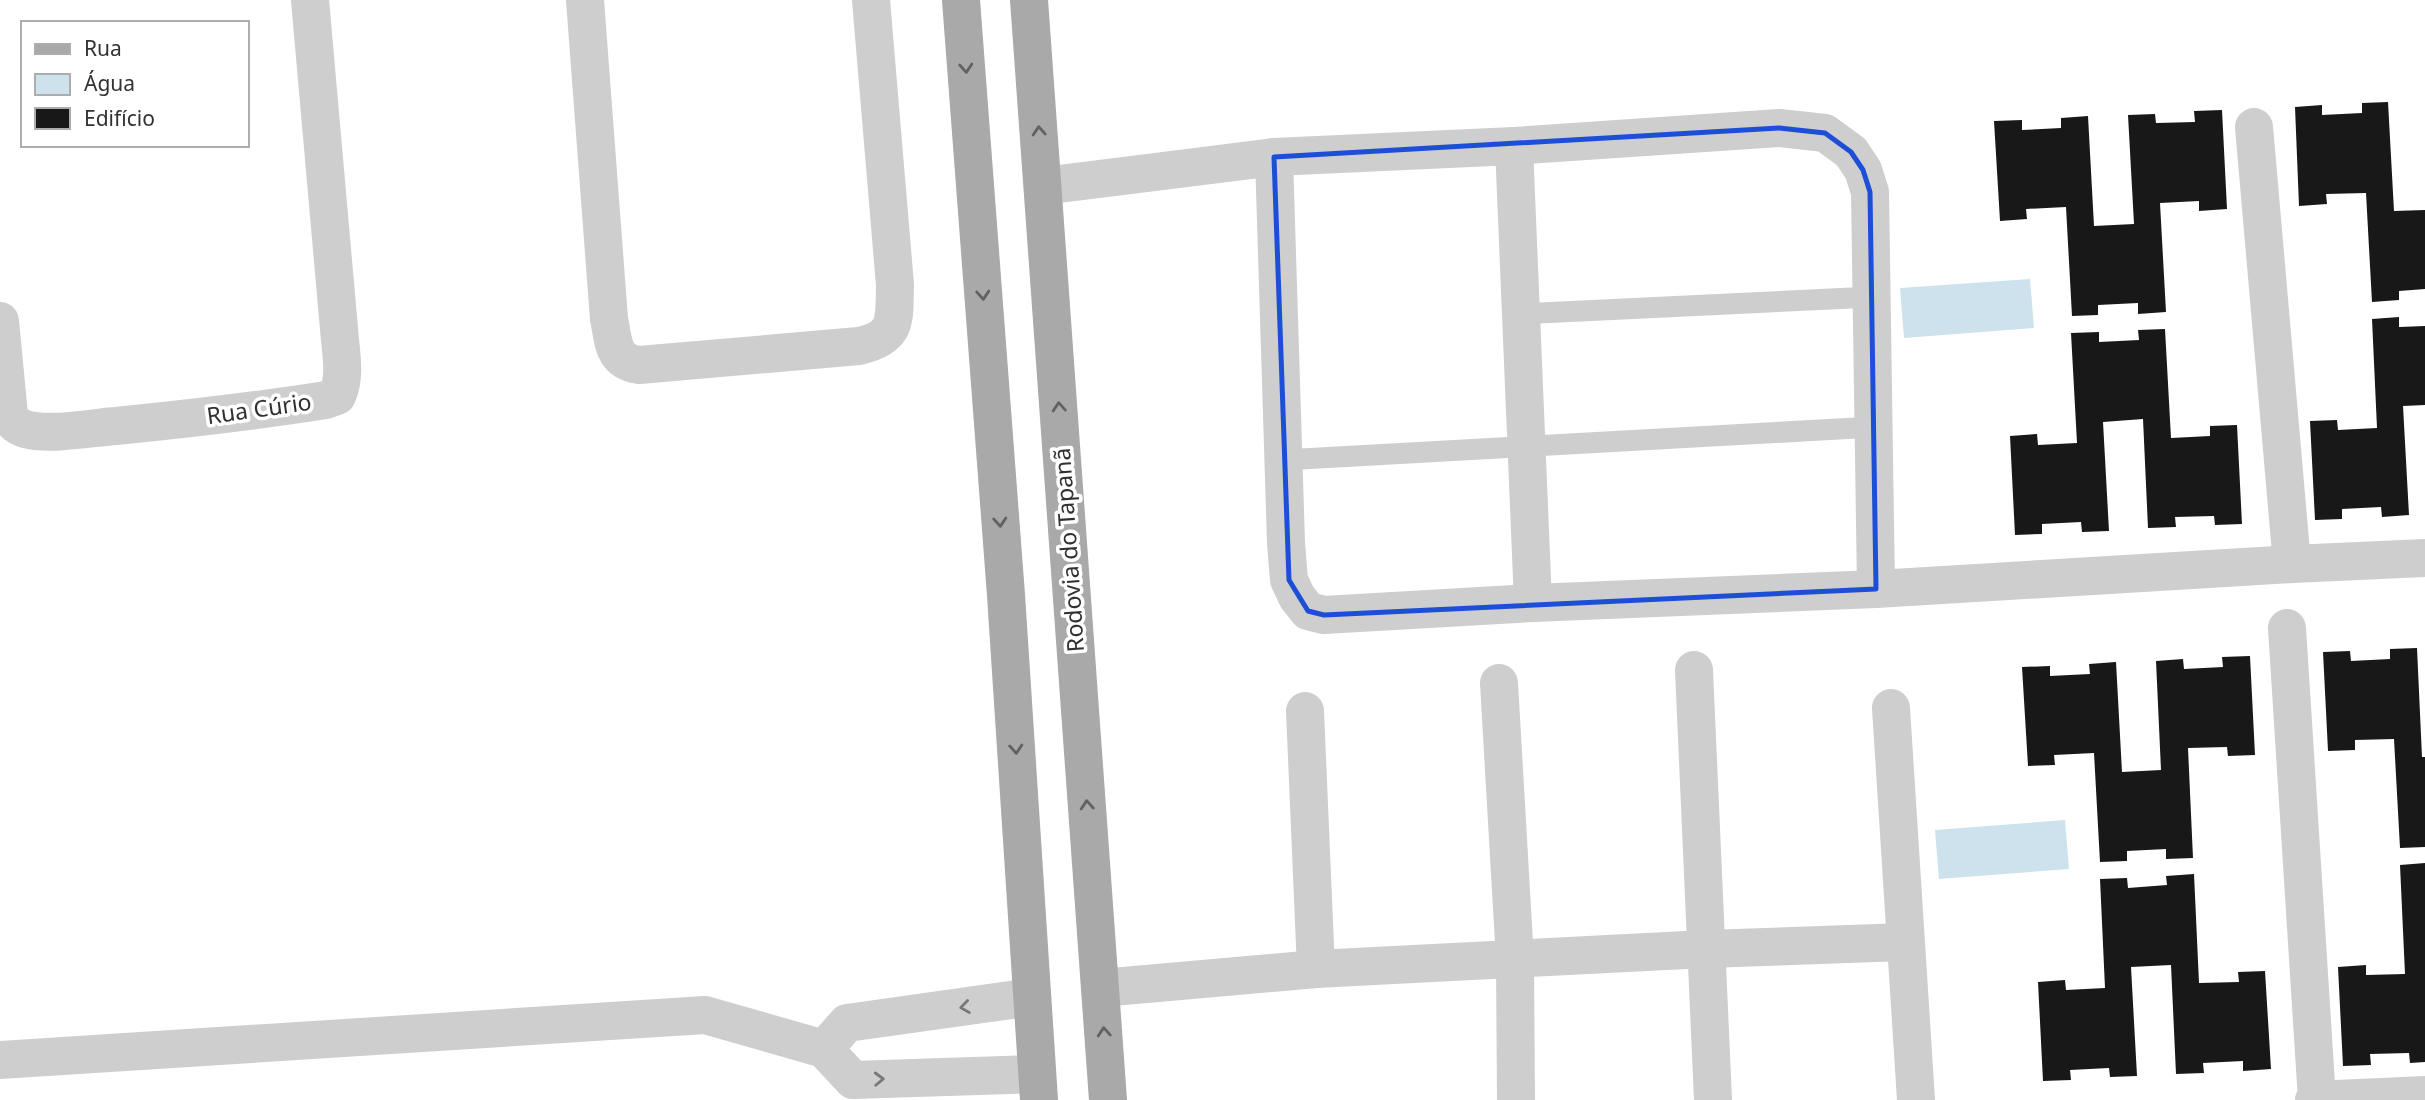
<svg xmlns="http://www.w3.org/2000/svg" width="2425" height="1100" viewBox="0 0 2425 1100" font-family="'Noto Sans',sans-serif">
	<rect width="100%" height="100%" fill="#fff"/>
	<g fill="#cde2ec">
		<path d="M2030,279L2034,328L1904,338L1900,288Z"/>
		<path d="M2065,820L2069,869L1939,879L1935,830Z"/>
	</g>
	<g fill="#181818">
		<path d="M2388,102L2394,211L2425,210V289L2399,291V300L2372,302L2366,193L2326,194L2327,204L2299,206L2295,107L2322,105V115L2362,113V103Z"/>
		<path d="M2222,110L2227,209L2199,211V201L2160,203L2166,312L2138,314V303L2098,305V315L2072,316L2066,207L2026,209L2027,219L2000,221L1994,121L2022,120V130L2061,128V118L2088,116L2094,226L2134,224L2128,115L2155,114L2156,123L2195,122L2194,111Z"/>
		<path d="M2399,317V327L2425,326V405L2403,406L2409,515L2382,517L2381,507L2342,509V519L2315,520L2310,421L2337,420L2338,430L2377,428L2372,319Z"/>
		<path d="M2165,329L2171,438L2210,436V426L2237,425L2242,524L2215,525L2214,516L2175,517L2176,527L2148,528L2143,419L2103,422L2109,531L2082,532L2081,522L2042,524V534L2015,535L2010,436L2037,434L2038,445L2077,443L2071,333L2099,332V342L2139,340L2138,330Z"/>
		<path d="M2417,648L2422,757H2425V847L2400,848L2394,739L2355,740V750L2328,751L2323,652L2350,651L2351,661L2390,659V649Z"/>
		<path d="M2250,656L2255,755L2228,756L2227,747L2188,748L2193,858L2166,859V849L2127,851V861L2100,862L2094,753L2054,755L2055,765L2028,766L2022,667L2050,666V676L2090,674L2089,664L2116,662L2122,772L2161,770L2156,661L2183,659L2184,669L2223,667L2222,657Z"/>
		<path d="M2425,863V1062L2410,1063L2409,1053L2370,1054L2371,1065L2343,1066L2338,967L2366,965V975L2405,974L2400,865Z"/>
		<path d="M2194,874L2199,983L2239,982L2238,972L2265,971L2271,1069L2243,1071V1061L2203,1063L2204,1073L2176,1074L2171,965L2131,967L2137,1076L2110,1077L2109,1068L2070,1070L2071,1080L2043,1081L2038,982L2065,980L2066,990L2105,988L2100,879L2127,878L2128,888L2167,885L2166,876Z"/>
	</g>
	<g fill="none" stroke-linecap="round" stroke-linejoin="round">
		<g stroke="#cecece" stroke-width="21">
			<path d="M1521,314L1872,297"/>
			<path d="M1283,460L1874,427"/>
		</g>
		<g stroke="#cecece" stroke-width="38">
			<path d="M585,0L609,319C614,342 612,361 639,365L859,346C898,337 894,321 895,285L871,0"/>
			<path d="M2254,127L2292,564"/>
			<path d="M1514,146L1533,603"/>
			<path d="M1274,157L1286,543L1289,580L1297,597L1308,611L1324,615L1533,603L1876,589L2292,564L2425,558"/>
			<path d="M1043,186L1274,157L1514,146L1779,128L1825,133L1851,152L1863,170L1870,192L1876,589"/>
			<path d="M0,321L9,415C13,422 16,426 25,429C49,436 90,428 116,426C186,419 256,411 326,400L337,396C345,379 342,359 340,340L310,0"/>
			<path d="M2287,628L2317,1100"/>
			<path d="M1694,670L1713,1100"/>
			<path d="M1499,683L1515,960L1516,1100"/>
			<path d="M1891,708L1916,1100"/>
			<path d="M1305,711L1316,969"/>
			<path d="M1101,988L1316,969L1706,949L1905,942"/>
			<path d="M824,1049L847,1023L1032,997"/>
			<path d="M0,1060L705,1015L824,1049L853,1080L1037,1074"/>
			<path d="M2314,1100L2425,1095"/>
		</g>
		<g stroke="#a9a9a9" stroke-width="38">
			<path d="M961,0L1006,595L1039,1100"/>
			<path d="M1029,0L1108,1100"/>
		</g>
	</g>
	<defs><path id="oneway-chevron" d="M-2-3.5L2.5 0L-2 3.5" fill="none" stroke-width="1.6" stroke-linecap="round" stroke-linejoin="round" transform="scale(1.75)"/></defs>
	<g stroke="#616161">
		<use href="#oneway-chevron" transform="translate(966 68) rotate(86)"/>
		<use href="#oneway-chevron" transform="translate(1039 131) rotate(-94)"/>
		<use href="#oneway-chevron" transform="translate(983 295) rotate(86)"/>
		<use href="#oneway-chevron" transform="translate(1059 407) rotate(-94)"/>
		<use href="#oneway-chevron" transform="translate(1000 522) rotate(86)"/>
		<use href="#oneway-chevron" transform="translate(1016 749) rotate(86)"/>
		<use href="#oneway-chevron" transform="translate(1087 805) rotate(-94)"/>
		<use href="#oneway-chevron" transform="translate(1104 1032) rotate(-94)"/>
	</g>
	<g stroke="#787878">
		<use href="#oneway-chevron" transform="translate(965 1007) rotate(172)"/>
		<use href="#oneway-chevron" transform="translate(879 1079) rotate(-2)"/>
	</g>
	<path fill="none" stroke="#1d4ed8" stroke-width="5" stroke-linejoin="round" d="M1779,128L1825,133L1851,152L1863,170L1870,192L1876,589L1324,615L1308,611L1289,580L1274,157Z"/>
	<g text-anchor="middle" stroke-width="7" stroke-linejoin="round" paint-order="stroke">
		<g font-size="23" fill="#313131" stroke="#fff">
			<text transform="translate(259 409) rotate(-8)" y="8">Rua Cúrio</text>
			<text transform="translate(1069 550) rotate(-94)" y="8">Rodovia do Tapanã</text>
		</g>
	</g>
	<rect x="21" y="21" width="228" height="126" fill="#ffffff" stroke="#adadad" stroke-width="2"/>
	<rect x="35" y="44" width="35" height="10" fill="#a9a9a9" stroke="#adadad" stroke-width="2"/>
	<text x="84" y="56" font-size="21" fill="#313131">Rua</text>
	<rect x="35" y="74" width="35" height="21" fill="#cde2ec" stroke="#adadad" stroke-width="2"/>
	<text x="84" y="91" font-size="21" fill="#313131">Água</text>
	<rect x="35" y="108" width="35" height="21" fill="#181818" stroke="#adadad" stroke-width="2"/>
	<text x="84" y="126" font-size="21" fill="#313131">Edifício</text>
</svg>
